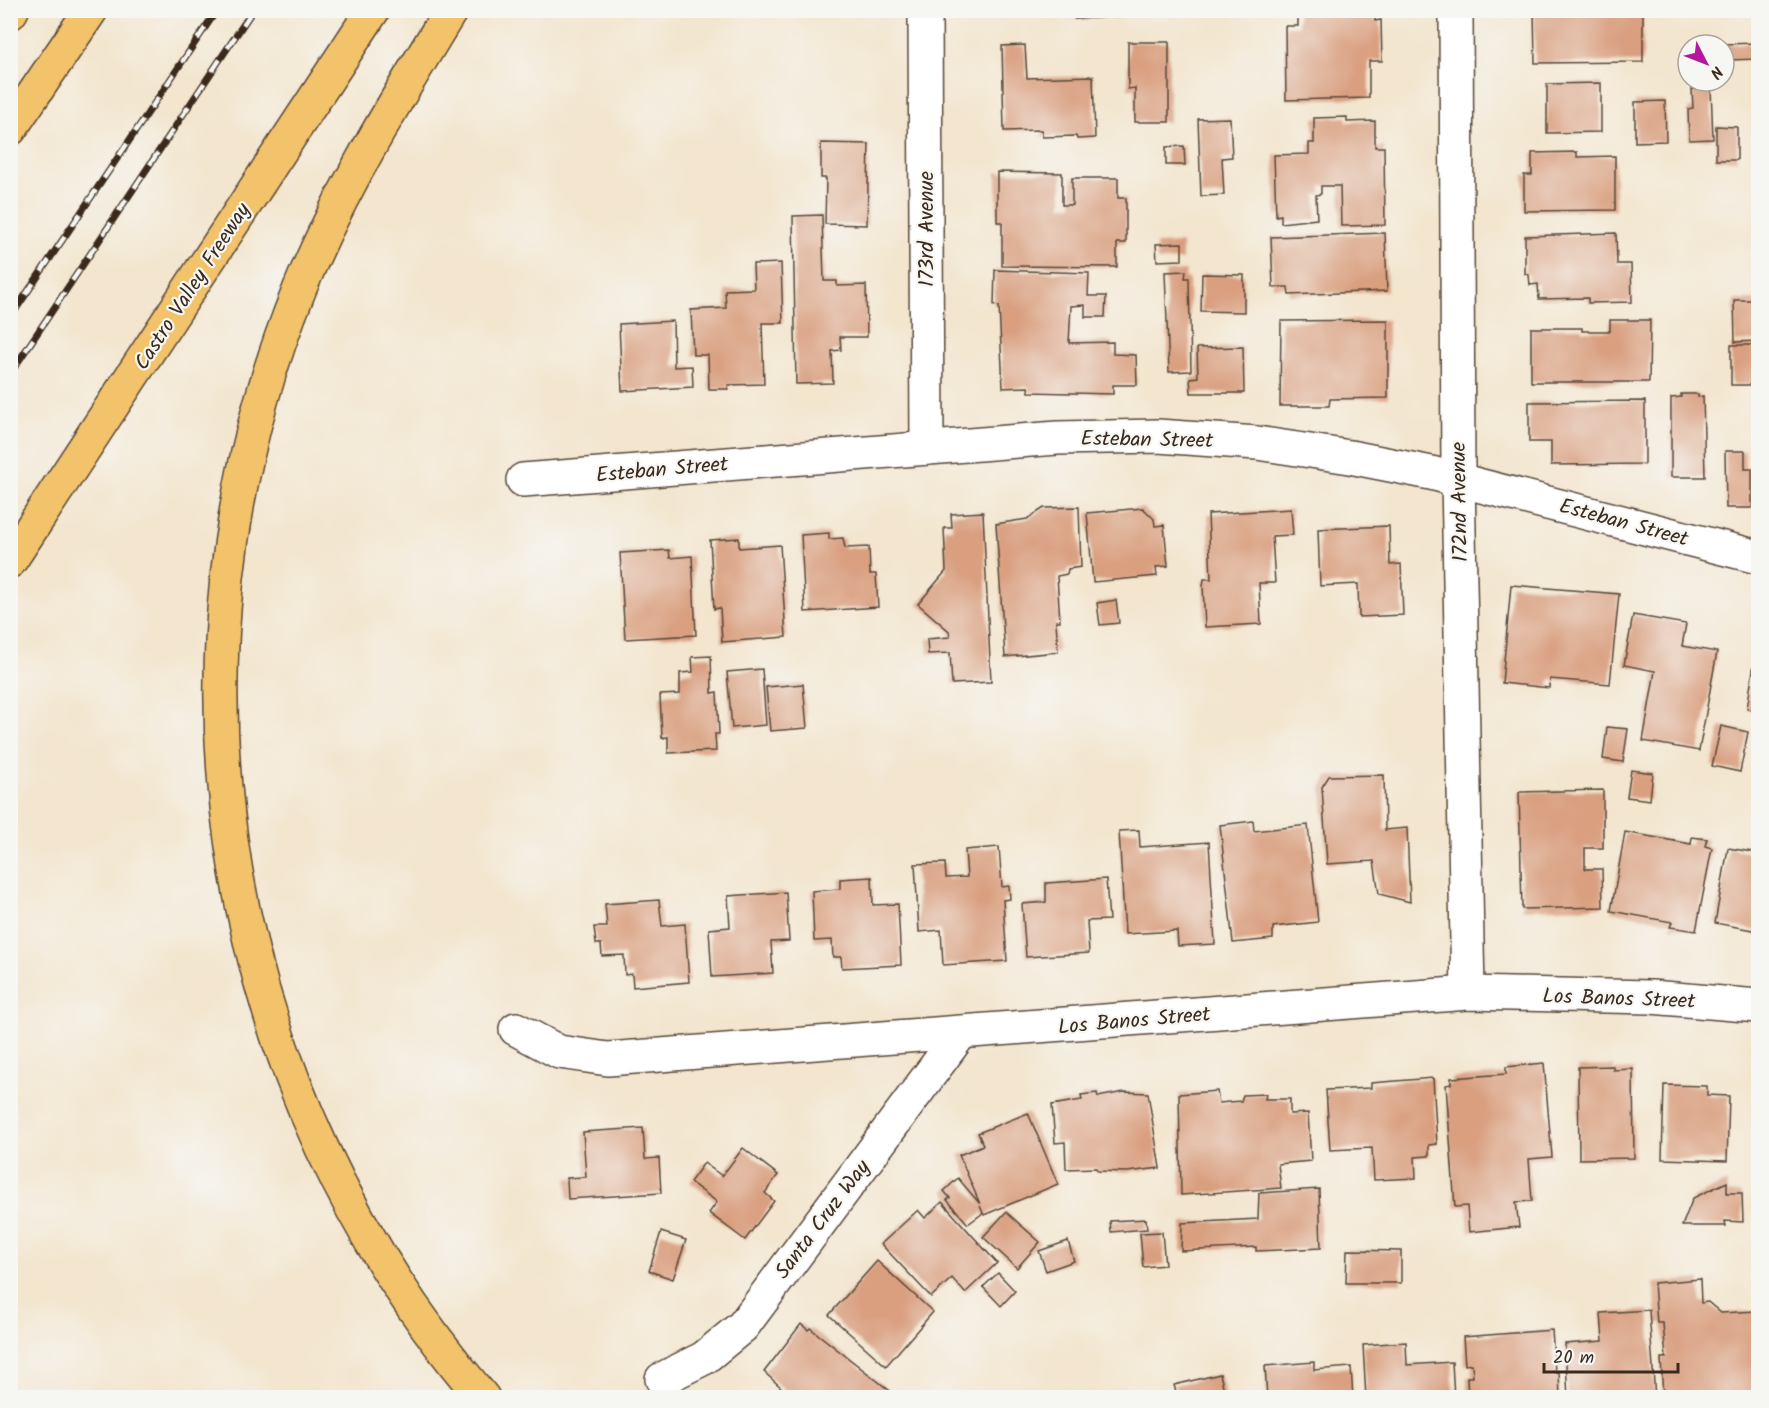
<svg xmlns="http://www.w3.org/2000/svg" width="1769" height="1408" viewBox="0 0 1769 1408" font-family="Kalam,sans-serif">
	<rect width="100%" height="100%" fill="#f6f6f2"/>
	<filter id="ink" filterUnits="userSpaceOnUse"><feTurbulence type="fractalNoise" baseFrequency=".0167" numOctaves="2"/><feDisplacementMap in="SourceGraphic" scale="12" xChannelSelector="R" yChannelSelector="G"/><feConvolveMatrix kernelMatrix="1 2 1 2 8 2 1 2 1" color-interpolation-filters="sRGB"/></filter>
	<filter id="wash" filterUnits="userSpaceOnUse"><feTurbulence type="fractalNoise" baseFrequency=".008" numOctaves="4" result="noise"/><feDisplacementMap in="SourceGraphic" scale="24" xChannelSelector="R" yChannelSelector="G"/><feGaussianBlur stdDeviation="1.35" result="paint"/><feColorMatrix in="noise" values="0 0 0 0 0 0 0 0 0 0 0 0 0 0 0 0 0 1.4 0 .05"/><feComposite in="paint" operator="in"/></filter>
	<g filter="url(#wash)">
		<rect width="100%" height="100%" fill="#f3e5ce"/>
		<g id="blocks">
			<g fill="#d99f7f">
				<path d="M1075,10H1168V14L1075,19Z"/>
				<path d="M1374,10L1375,21L1381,20L1382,61H1369V98L1286,100L1285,26H1298V12Z"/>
				<path d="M1534,10H1643V62L1535,63Z"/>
				<path d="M1128,42H1169V122H1135V88L1128,89Z"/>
				<path d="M1758,43V59L1726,60L1725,44Z"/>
				<path d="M1025,45L1027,78L1093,76L1095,138L1077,139L1076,136L1042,137V130L1004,131L1002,46Z"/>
				<path d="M1601,83V132L1547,133V84Z"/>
				<path d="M1711,88L1713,139L1689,140L1688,109L1693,108L1692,89Z"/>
				<path d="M1665,101L1666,141L1635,142V102Z"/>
				<path d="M1347,117V122L1375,121V147H1384L1385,225L1341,226L1340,186H1321V194L1316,195L1317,219L1281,223V215L1276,216L1274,155L1309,154V143H1314V118Z"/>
				<path d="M1230,118L1232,157L1222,158L1224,195L1201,196L1198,119Z"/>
				<path d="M1716,126L1737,127V160H1716Z"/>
				<path d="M821,143L869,144L867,225L825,224L826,178H821Z"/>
				<path d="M1184,146L1185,165H1166V147Z"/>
				<path d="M1577,152V157L1615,156V210L1524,211V175H1532V153Z"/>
				<path d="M997,172L1062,173V205H1072V178H1118V198H1126V243H1117V267L1002,266V222H997Z"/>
				<path d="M822,215L824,281H837V286L866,285L867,337H840L841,350L832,351L833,383L796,384L793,216Z"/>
				<path d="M1385,233L1387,291L1289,295L1288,287H1273L1271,237Z"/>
				<path d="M1616,233L1617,264H1631L1632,302L1588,303V298L1539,299L1538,284L1530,285L1529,275L1525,274V236Z"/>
				<path d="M1182,243V260L1157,261L1156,244Z"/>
				<path d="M781,263L783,323H762L764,384L728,385V389H709L708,355H693L691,310L726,308L725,290L754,289L753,264Z"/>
				<path d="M995,270L1089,273L1088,296H1106L1105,317H1085V305L1071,306L1069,343L1113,342V354L1136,355L1137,385H1113V394L1029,392L1028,387L1003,388L999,306L994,305Z"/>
				<path d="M1186,271L1185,278H1189L1191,371L1169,372L1165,272Z"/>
				<path d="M1202,274L1244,275V312L1201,311Z"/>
				<path d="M1734,300H1758V341L1735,342Z"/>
				<path d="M1388,320V398L1330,399L1329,406H1280L1281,321Z"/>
				<path d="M1610,320H1650L1649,382H1531V328H1582V331H1610Z"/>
				<path d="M673,321L674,367L692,366L693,387L622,391L619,324Z"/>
				<rect x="1731" y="345" width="27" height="40"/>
				<path d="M1243,347L1244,393H1191L1190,378L1198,377L1197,348Z"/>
				<path d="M1681,394H1698V397L1703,396L1705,477H1671V398L1681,397Z"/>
				<path d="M1645,401V464L1551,465V442H1529V402Z"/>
				<path d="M1725,451H1745V469H1752V508H1726Z"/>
				<path d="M1079,507L1081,567L1068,569L1067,574L1057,576L1060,621H1056L1058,652L1005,657L996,524L1027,519L1044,508Z"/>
				<path d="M1143,508L1154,519L1155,526L1164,525L1168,566L1156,567L1157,576L1093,582L1087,513Z"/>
				<path d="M1291,509L1293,535L1272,536L1275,583H1259L1261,624L1205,627L1203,586L1204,579H1211L1208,514Z"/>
				<path d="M983,512L991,682L952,684L950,653L928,654L927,639L950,637L949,631L918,604L946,571L944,528H952L951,514Z"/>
				<path d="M1389,526L1390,565L1401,564L1403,615L1359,617L1358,584L1320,586L1318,529Z"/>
				<path d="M829,533V539L843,538L845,548L869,547L870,574H876L878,607L805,612L801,535Z"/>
				<path d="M739,538V548L780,545L786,637L722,642L720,608L714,609L710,540Z"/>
				<path d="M669,550L670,558L692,556L696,635L625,639L620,553Z"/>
				<path d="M1511,585L1619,594L1610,684L1550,679L1549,688L1502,683Z"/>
				<path d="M1116,600L1119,623L1100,625L1097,603Z"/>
				<path d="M1633,615L1686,624L1682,646L1717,652L1699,751L1643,741L1655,671L1624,665Z"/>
				<path d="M1757,644H1758V711L1747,709Z"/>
				<path d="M711,656L712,693L717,692L719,734H715L716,751L668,753V737L662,738L660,695L680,694V673L693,672L692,657Z"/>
				<path d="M762,669L766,725L732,728L727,672Z"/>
				<path d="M803,684L807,728L770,731L766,687Z"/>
				<path d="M1721,726L1748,732L1740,772L1712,766Z"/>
				<path d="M1607,727L1628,729L1623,762L1603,759Z"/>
				<path d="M1631,770L1653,773L1650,800L1627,797Z"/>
				<path d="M1384,775L1385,830L1407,828L1410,902L1379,894L1374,861L1327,864L1322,787L1329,776Z"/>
				<path d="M1603,790V848H1585V869H1602L1603,907L1522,909L1519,792Z"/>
				<path d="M1253,821L1254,831L1308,825L1318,922L1273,927V939L1233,943L1220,825Z"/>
				<path d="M1139,830L1140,847L1209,842L1215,944L1178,946L1177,931L1125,934L1119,831Z"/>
				<path d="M1625,832L1691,844L1692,837L1707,839L1705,846L1712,848L1696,931L1670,927L1672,922L1611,911Z"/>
				<path d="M999,847L1002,887L1009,886L1010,899L1003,900L1007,961L943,965L941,930L919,932L915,864L945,863L946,878L967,877L965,850Z"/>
				<path d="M1728,848L1758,853V931L1715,923Z"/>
				<path d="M872,877L873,905L898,904L901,965L842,968L841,957H833L832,940L814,941L812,891L840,889V879Z"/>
				<path d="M1106,879L1109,920L1087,921L1089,953L1026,957L1022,904L1046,902V883Z"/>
				<path d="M786,892L789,941L771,942L773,973L712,977L709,929L730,927L728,896Z"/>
				<path d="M659,900L662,926L685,924L689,982L633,987L632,974L625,975L624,955L602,956L601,944H596L594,927H607L605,904Z"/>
				<path d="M1755,1052H1758V1095H1754Z"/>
				<path d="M1544,1063L1552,1157L1529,1159L1532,1201L1516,1202L1519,1227L1469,1232L1467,1206L1455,1207L1446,1085L1451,1084V1078L1506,1074V1067Z"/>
				<path d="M1613,1066V1070L1633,1069L1634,1158L1579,1159L1578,1067Z"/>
				<path d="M1433,1078L1437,1144L1429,1145V1156L1415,1157L1416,1178L1374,1180L1372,1148L1330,1150L1326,1090L1371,1088V1083Z"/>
				<path d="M1664,1085L1707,1086V1095L1729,1096L1727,1161L1662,1159Z"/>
				<path d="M1217,1091L1219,1103L1241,1101L1243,1095L1266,1094L1265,1099H1290V1114L1308,1113L1311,1161L1278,1164L1281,1188L1181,1195L1179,1094Z"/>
				<path d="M1124,1092L1148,1093L1160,1168L1127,1172L1098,1171L1096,1168L1066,1169L1065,1142L1055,1143L1052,1105L1082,1100L1081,1095L1097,1093L1098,1097Z"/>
				<path d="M1028,1113L1058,1184L984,1215L980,1206L983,1213L968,1224L947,1200L950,1198L944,1191L958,1178L980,1204L959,1155L983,1145L978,1133Z"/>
				<path d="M643,1128L645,1159L659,1158L661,1193L568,1199L567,1178L586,1177L583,1132Z"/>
				<path d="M743,1148L778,1175L765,1193L774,1201L745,1240L709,1213L717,1202L690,1182L704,1163L722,1176Z"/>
				<path d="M1727,1182V1193H1742L1743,1222L1725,1221L1726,1226H1682L1693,1198Z"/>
				<path d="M1319,1189L1321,1248L1256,1251V1247L1181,1251L1182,1223L1258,1219L1259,1193Z"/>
				<path d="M942,1202L997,1263L965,1293L952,1278L931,1297L881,1244L918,1210L925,1218Z"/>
				<path d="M1006,1212L1040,1242L1017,1268L983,1237Z"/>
				<path d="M1146,1219L1147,1229L1111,1232L1110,1221Z"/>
				<path d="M661,1232L686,1240L673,1279L649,1271Z"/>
				<path d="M1162,1232L1165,1265L1143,1267L1140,1233Z"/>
				<path d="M1068,1241L1074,1261L1046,1271L1039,1251Z"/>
				<path d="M1347,1250L1401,1251V1283H1346Z"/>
				<path d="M877,1261L933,1312L886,1366L829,1315Z"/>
				<path d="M998,1273L1015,1291L1001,1306L983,1287Z"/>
				<path d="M1700,1279L1701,1303L1708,1302L1721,1313L1756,1311L1758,1398H1663L1661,1358H1666L1663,1323H1657L1654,1283Z"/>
				<path d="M1649,1310L1655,1398H1568L1565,1344L1603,1341L1601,1313Z"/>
				<path d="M801,1324L808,1330L810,1328L899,1398H793L764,1372Z"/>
				<path d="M1552,1330L1555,1372H1559L1560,1398H1468L1467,1377H1473L1472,1364L1465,1365L1463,1337Z"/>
				<path d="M1406,1342L1407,1365L1452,1362L1454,1398H1366L1363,1345Z"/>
				<path d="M1314,1362V1370L1351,1367L1353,1398H1267L1265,1366Z"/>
				<path d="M1220,1374L1226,1398H1173L1177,1396L1174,1385Z"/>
			</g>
		</g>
	</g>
	<g filter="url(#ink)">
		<use href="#blocks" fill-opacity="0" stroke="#574638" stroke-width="1.5"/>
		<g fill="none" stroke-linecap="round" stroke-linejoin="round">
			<g stroke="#574638" stroke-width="36">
				<g id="minor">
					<path d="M925,10L927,448"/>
					<path d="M1456,10L1458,479L1468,993"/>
					<path d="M523,480L1057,438L1158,436L1257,443L1350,457L1431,473L1758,557"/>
					<path d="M516,1029L559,1052L608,1059L1468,993L1651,997L1758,1006"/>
					<path d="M662,1379L704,1358L743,1326L960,1034"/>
				</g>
			</g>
			<g stroke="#574638" stroke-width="36">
				<g id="highway">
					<path d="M451,10C396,100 340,191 300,288C147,664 220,1091 483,1398"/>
					<path d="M10,13L12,10"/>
					<path d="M10,129L91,10"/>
					<path d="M10,561L373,10"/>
				</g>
			</g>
			<use href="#minor" stroke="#fff" stroke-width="33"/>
			<use href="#highway" stroke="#f2c36a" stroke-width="33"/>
			<g stroke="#3b2a1e" stroke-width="7">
				<g id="rail">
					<path d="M10,318L217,10"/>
					<path d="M10,374L253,10"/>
				</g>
			</g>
			<use href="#rail" stroke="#f6f6f2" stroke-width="4.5" stroke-dasharray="14" stroke-linecap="butt"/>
		</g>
	</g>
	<g text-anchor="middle" stroke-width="4.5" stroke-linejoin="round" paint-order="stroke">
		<g font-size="21" fill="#3b2a1e" stroke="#f6f6f2">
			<text transform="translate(926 229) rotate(-90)" y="7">173rd Avenue</text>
			<text transform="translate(192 286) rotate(-57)" y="7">Castro Valley Freeway</text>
			<text transform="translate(1147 439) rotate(1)" y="7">Esteban Street</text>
			<text transform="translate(662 469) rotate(-5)" y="7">Esteban Street</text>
			<text transform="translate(1459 502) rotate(-91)" y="7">172nd Avenue</text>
			<text transform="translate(1624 522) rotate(15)" y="7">Esteban Street</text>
			<text transform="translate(1619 998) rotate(2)" y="7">Los Banos Street</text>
			<text transform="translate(1134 1020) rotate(-5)" y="7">Los Banos Street</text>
			<text transform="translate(822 1219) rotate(-53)" y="7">Santa Cruz Way</text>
		</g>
	</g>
	<rect width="1769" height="1408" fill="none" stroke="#f6f6f2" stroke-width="36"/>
	<g transform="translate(1706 63) rotate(132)"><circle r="28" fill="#f6f6f2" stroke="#aba49d" stroke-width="1.5"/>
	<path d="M0-4.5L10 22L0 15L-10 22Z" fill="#b5179e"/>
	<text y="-9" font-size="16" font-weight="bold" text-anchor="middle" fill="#3b2a1e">N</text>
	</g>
	<path d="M1544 1363v9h134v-9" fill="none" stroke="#3b2a1e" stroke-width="3"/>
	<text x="1553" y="1363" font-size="18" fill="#3b2a1e" stroke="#f6f6f2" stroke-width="4.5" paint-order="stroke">20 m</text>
</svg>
